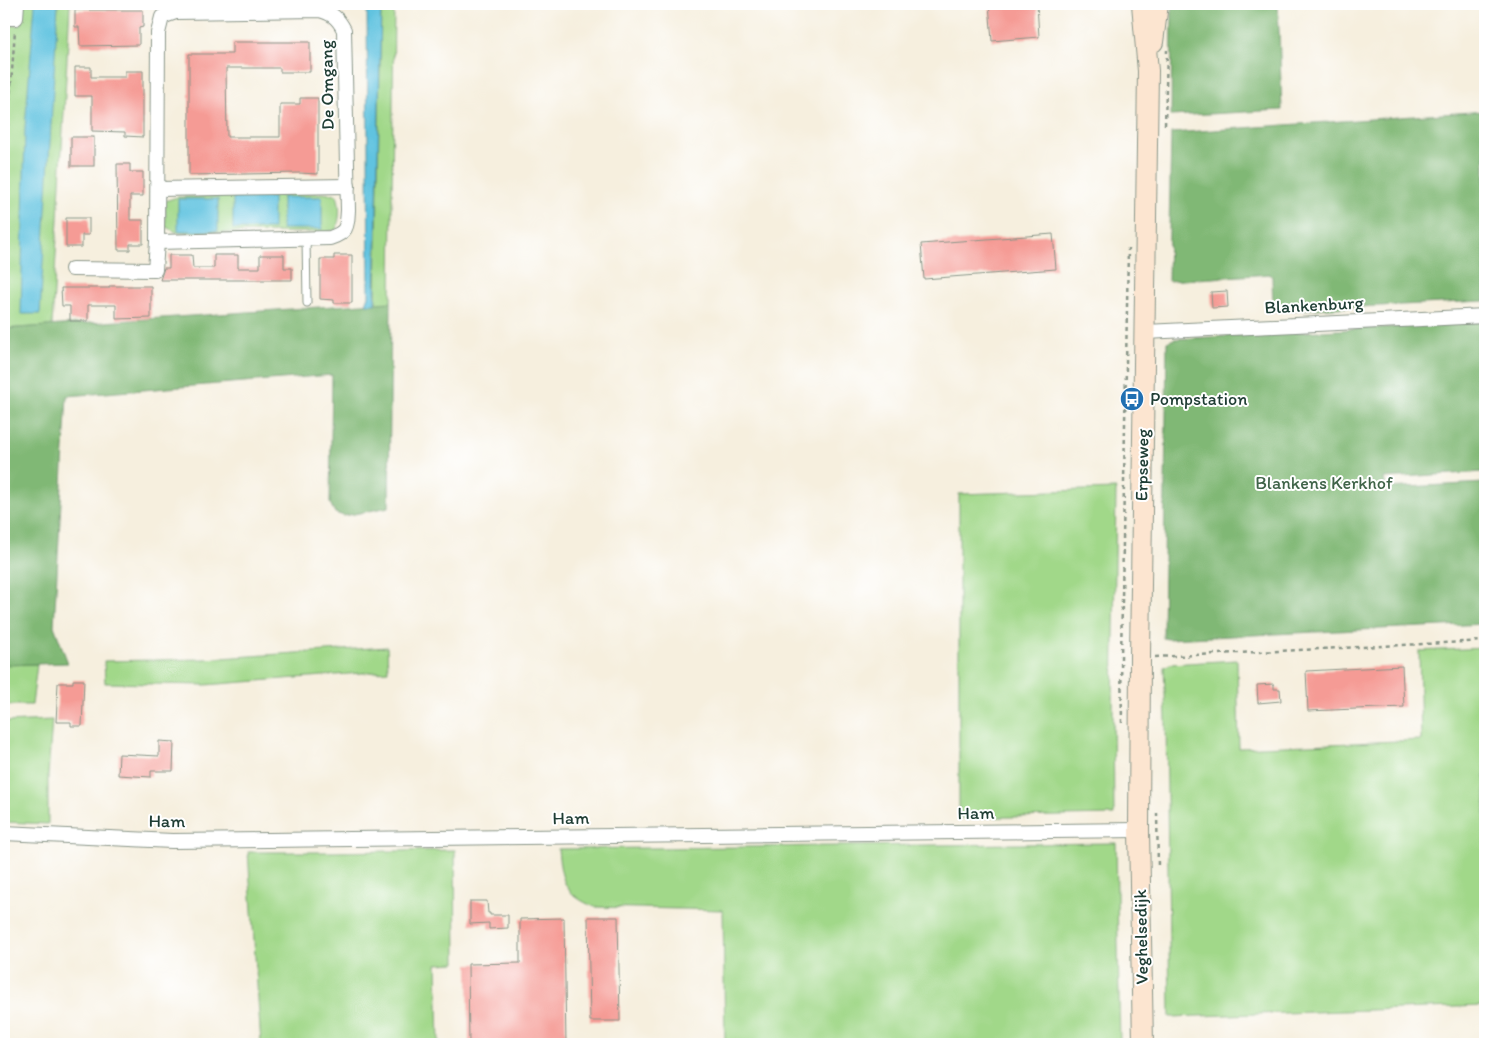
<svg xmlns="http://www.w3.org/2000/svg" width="1489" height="1048" viewBox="0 0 1489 1048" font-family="Itim,sans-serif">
	<rect width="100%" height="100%" fill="#fff"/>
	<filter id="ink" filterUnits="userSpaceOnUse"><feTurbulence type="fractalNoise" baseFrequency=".02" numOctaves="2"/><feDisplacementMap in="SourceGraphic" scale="10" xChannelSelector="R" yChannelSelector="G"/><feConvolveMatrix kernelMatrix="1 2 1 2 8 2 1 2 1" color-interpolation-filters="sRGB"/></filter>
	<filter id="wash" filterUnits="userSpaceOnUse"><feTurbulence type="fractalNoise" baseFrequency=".0096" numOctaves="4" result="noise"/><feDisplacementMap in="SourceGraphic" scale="20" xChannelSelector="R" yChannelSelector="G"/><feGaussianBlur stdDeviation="1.12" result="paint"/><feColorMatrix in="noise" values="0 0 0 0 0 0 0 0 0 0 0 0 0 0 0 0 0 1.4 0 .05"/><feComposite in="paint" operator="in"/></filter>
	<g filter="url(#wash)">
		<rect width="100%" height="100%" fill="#f6efde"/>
		<g fill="#a1d889" stroke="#608a5e">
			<path d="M23,4H111L70,5L52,326L4,329V62L7,26L21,25Z"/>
			<path d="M381,4H394L391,302L376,304Z"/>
			<path d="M323,193L337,195C341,208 340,218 336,230L324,232L178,233L166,227L165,201L177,197Z"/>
			<path d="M1116,489L1113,712L1114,815L959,818V494Z"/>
			<path d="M387,647L388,671L205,685L105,683L104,661L205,659Z"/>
			<path d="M1485,648V1006L1170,1017L1166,720L1164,667L1170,664L1237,660L1239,748L1421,740L1419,651Z"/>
			<path d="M37,664L32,705H4V665Z"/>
			<path d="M52,720L48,775V824L4,822V722Z"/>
			<path d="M1116,843L1120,1044H725L723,910L595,907C564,895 561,880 558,849Z"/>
			<path d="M455,850L456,963L437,964L439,1044H261L248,852H331Z"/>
		</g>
		<g fill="#80b875" stroke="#507a54">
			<path d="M1172,4H1278L1282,110L1171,116Z"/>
			<path d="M1485,111V301L1273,311L1272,277L1270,274L1168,281L1171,133Z"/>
			<path d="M391,302L389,507L344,516L335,513L330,503L332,375L67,396L54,626L68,663L4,665V329Z"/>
			<path d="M1485,322V472L1384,478L1386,488L1485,483V624L1168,639L1163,638L1167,342L1174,339Z"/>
		</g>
		<g fill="#61c3e0" stroke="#40808a">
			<path d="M35,4H58L40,314H21L25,128Z"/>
			<path d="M367,4H381L375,304H366L369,296Z"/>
			<rect x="233" y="197" width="40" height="32"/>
			<rect x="282" y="197" width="40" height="32"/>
			<rect x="178" y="199" width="40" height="32"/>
		</g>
		<g id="blocks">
			<g fill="#f59b95">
				<path d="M989,4H1037L1039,37L992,41Z"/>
				<path d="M75,10H143V27L139,28V45L80,46L79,27H75Z"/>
				<path d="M232,42H310V72H280V68H226L227,137H280V104H300V98H318V174L299,173L189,175V54H232Z"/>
				<path d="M75,67H91V77H125V71H143V137L125,136V132L92,131V96H75Z"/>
				<rect x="71" y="137" width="23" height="29"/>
				<path d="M117,164H130V172H143V196H130V220H143V244H130V250H118Z"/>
				<path d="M66,218H89V235H82V247H66Z"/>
				<path d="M1053,234L1056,269L924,279L921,244Z"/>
				<path d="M169,255H192L193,268H214V255H238V268H260V255H284V268H292V280H160L164,268H169Z"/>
				<path d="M334,255H352V303H334V300L320,299V259H334Z"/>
				<path d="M109,286H151V318L116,319V305H88V321H70V306H62L61,288H109Z"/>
				<path d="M1227,291L1228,307L1212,308L1211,292Z"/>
				<path d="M1402,666L1404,707L1308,711L1306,671Z"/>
				<path d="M73,680H84L82,726H71V722H56L58,683H73Z"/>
				<path d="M1274,684V689H1280L1281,701L1258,703L1257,685Z"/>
				<path d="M159,741L174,742L173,771H151V777L118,775L119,754L159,756Z"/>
				<path d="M470,901H487L488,913H490V915H508V928L489,929V923L470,924Z"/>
				<path d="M588,917H618L620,1021H590Z"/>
				<path d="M564,918L566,1044H469L468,964L520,963V919Z"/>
			</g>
		</g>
	</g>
	<g filter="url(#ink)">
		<use href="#blocks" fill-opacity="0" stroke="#8a9689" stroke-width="1"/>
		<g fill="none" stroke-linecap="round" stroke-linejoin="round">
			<g stroke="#8a9689" stroke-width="9">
				<path id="lane" d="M306,238L307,303"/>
			</g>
			<g stroke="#8a9689" stroke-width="16">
				<g id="street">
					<path d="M319,10C332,13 338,18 344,30L348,210C347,228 347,232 330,238L157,242L158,33L162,17L176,12Z"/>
					<path d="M4,18H16L17,4"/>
					<path d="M158,189L348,186"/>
					<path d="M72,269L155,270L157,242"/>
					<path d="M1145,332L1485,316"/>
					<path d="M4,833L172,841L1139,830"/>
				</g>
			</g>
			<g stroke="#8a9689" stroke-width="22">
				<g id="secondary">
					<path d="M1142,4L1148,71L1140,658L1139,830L1143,1044"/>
					<path d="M1153,42L1158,4"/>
				</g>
			</g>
			<g stroke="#8a9689" stroke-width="2.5" stroke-dasharray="4 4" stroke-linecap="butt">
				<path d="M76,7L150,6L153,10"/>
				<path d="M1165,125L1167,50"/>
				<path d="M4,181L15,30"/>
				<path d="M1155,657L1485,641"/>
				<path d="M1122,723L1121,659L1128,248"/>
				<path d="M1157,813L1158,867"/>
			</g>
			<use href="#lane" stroke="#fff" stroke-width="7"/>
			<use href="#street" stroke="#fff" stroke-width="14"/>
			<use href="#secondary" stroke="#fce5d0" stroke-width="20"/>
		</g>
	</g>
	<defs>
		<g id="bus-disc" transform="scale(1.25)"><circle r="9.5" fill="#1f6fb2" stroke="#fff"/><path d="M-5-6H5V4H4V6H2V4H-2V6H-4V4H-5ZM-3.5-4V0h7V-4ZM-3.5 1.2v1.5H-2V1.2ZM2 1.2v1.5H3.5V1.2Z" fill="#fff"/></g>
	</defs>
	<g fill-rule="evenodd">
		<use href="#bus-disc" x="1132" y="399"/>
	</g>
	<g text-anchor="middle" stroke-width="4" stroke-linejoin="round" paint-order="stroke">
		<g font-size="18" fill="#1f3d34" stroke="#fff">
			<text transform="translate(327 85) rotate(-91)" y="6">De Omgang</text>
			<text transform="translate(1314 305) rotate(-3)" y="6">Blankenburg</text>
			<text transform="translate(1142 465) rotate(-89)" y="6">Erpseweg</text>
			<text transform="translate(976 813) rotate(-1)" y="6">Ham</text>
			<text transform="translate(571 818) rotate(-1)" y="6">Ham</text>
			<text transform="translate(167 821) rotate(1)" y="6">Ham</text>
			<text transform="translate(1141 937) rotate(-91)" y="6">Veghelsedijk</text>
		</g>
		<g font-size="18" fill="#1f3d34" stroke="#fff" text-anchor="start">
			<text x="1150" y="405">Pompstation</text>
		</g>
		<g font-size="18" fill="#406449" stroke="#fff">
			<text x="1324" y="489">Blankens Kerkhof</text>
		</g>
	</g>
	<rect width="1489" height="1048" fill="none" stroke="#fff" stroke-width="20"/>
</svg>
